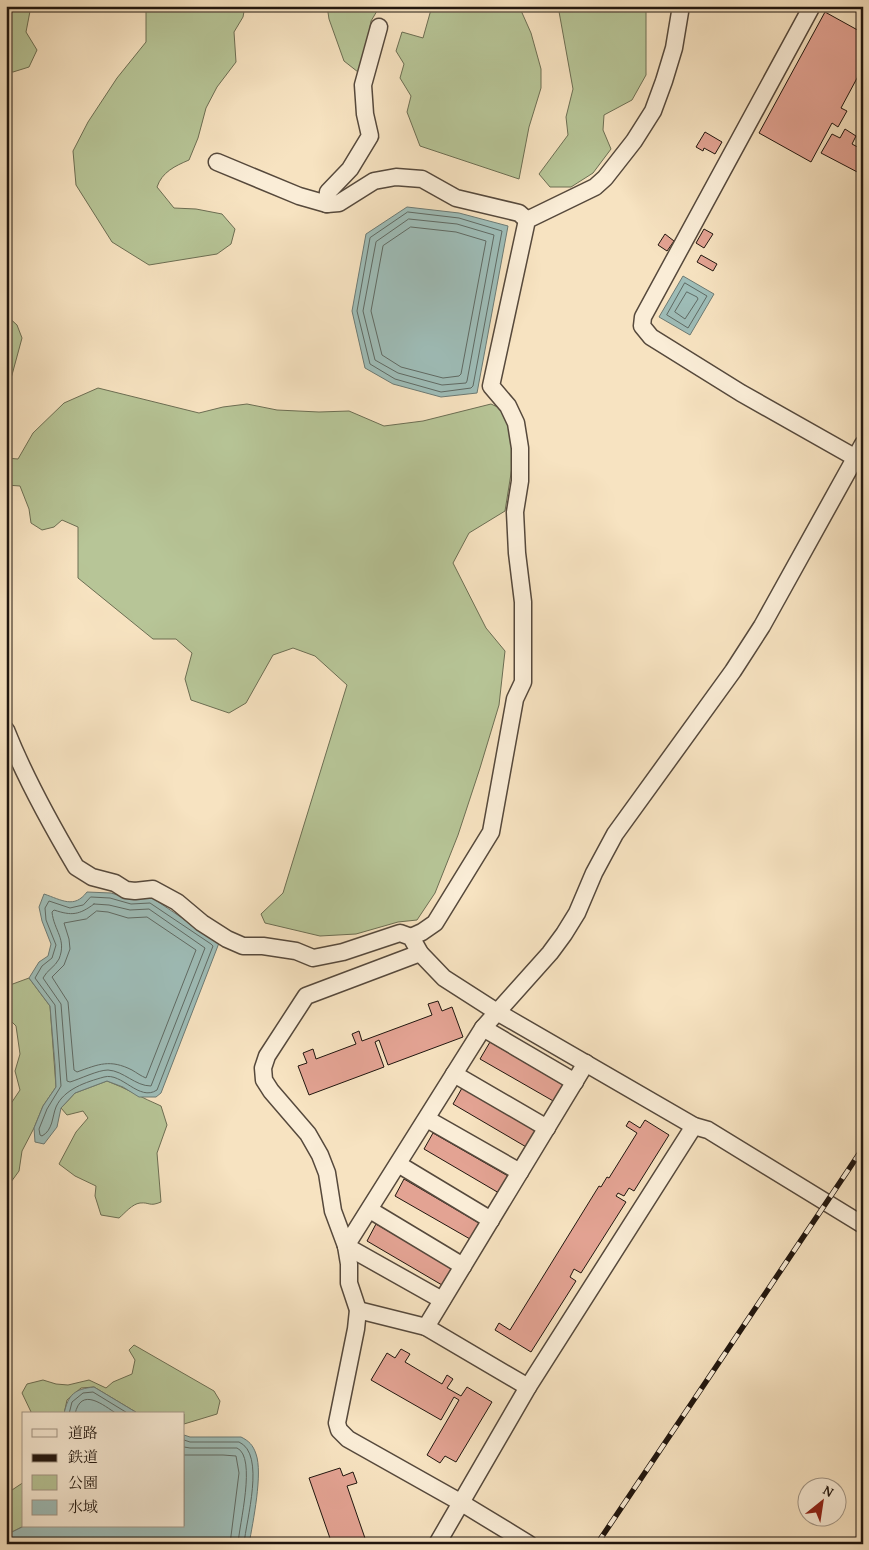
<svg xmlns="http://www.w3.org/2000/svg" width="869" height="1550" viewBox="0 0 869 1550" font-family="'Gentium Book Plus','Noto Serif JP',serif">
	<rect width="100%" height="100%" fill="#f7e3c1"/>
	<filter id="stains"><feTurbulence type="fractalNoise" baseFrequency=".004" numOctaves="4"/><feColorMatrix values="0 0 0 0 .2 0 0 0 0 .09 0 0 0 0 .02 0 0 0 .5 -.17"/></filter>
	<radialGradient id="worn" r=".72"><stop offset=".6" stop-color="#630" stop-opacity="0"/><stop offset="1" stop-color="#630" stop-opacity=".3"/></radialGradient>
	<g fill="#b7c597" stroke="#6c6e53">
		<path d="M6,6H31L26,32L37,50L29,67L13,72L6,71Z"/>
		<path d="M146,6H245L243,17L234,32L236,62L217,87L206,108L198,138L189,160C175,166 162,172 157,187L174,208L196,209L222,214L235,229L231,244L217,254L149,265L112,242L76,185L73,151L88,122L117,78L146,42Z"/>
		<path d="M327,6H380L371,21L365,60L358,72L344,61L329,19Z"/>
		<path d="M432,6H519L531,33L541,69V88L529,127L519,179L420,146L407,112L411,96L400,78L404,64L396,51L402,32L423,38Z"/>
		<path d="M558,6H646V75L632,100L604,115L603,130L611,149L593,173L571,187H550L539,174L568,135L566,117L573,89Z"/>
		<path d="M6,315L17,325L22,338L6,397Z"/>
		<path d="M98,388L199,413L223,407L247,404L277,410L319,412L349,411L384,426L423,421L491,404L504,410L514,428L513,461L505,511L469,533L453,563L486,628L505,651L499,705L480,768L458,835L435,893L417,920L398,922L356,934L320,936L265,923L261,914L283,893L347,685L315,656L293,648L273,655L246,703L229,713L191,700L185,679L192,653L176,639H153L78,578V527L62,520L54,527L42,530L31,523L29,509L20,486L6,485V458L18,459L33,433L64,403Z"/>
		<path d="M29,978L50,1006L56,1087L43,1106L34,1128L22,1151L19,1171L11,1182L6,1181V1111L20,1090L15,1071L20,1054L16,1026L6,1016V984L10,985Z"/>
		<path d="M107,1081C126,1088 142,1098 161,1106L167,1125L157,1153L161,1202C149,1207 150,1202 140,1203C132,1204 125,1213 119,1218L101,1215L95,1196L96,1186L75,1176L59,1164L76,1132L88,1118L83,1111L67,1115L61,1108L75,1093Z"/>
		<path d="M134,1345L214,1391L220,1401L217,1414L184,1424V1414H139L94,1387L81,1388L67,1400L64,1414H32L22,1393L27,1384L43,1380L56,1384L68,1385L89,1380L106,1388L113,1382L132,1374L135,1360L129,1350Z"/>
		<path d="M24,1482V1526L6,1535V1494Z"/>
	</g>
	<g fill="#9ebdb8" stroke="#6c7a74">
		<path d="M407,207L459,213L508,226L477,393L441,397L393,384L365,368L352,311L366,234Z"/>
		<path d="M683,276L714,294L690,335L659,317Z"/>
		<path d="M87,892L111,893L131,899L151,897L219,943L161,1093L156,1097H139L123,1087L107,1081L75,1093L61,1108L57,1127L44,1144L35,1142L34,1128L43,1106L56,1087L55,1065L50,1006L29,978L39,962L48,956L51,944L42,921L39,907L44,894C62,900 74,909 87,892Z"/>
		<path d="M94,1387L139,1414H64C68,1394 75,1389 94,1387Z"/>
		<path d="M184,1435L190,1437H241C249,1441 253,1445 256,1454C263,1473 253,1522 249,1544H6V1535L24,1526H184Z"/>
	</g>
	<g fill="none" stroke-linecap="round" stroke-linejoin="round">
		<g stroke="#5f6a64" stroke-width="1">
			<path d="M408,212L459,218L502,231L473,386L471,388L441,392L395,379L370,364L357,311L370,238Z"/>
			<path d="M409,219L457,224L494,235L467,381L466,383L442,385L398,373L375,360L363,311L376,242Z"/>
			<path d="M411,227L456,232L486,241L461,374L459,376L443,378L401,367L382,355L371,311L383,246Z"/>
			<path d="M685,283L707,296L688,328L667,315Z"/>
			<path d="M687,292L697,297L698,299L685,319L675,312Z"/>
			<path d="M91,897L110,898L131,904L150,903L211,944L213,946L157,1090C139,1102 122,1072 104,1077C86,1082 64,1089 56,1107C52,1117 53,1130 42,1136L40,1135L39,1129L47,1109L61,1086L55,1005L35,978L42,966L52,958L56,945L46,920L45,908L49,901L70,908L83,905Z"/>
			<path d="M94,904L109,905L130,910L149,909L205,948L151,1086C135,1086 124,1071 108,1070C98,1070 80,1079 70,1082L67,1081L61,1004L43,978C47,970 55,967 59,959C67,939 54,931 52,912L54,910C72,916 79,915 94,904Z"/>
			<path d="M97,911L108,912L128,918L147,917L196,950L146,1078C141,1076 137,1073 132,1070C110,1059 99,1064 77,1072L74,1070L68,1002L52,977L64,965L70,949L69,939L64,923L86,919Z"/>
			<path d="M69,1414L72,1402L83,1393L93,1392L129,1414"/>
			<path d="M75,1414C81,1386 103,1405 117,1414"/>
			<path d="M184,1440L190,1442H239C266,1454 246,1520 244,1544"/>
			<path d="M184,1447L190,1448H237C257,1457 239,1525 238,1544"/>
			<path d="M184,1455H223L236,1456L239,1473L230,1544"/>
		</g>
	</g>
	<g fill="#e3a393" stroke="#20160f">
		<path d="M825,12L863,33V67L841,108L847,111L838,127L832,123L811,162L759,133Z"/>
		<path d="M845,129L856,136L852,144L863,150V175L821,153L832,134L840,138Z"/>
		<path d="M705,132L722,142L715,154L704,148L703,151L696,147Z"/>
		<path d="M704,229L713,234L704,248L696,243Z"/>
		<path d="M665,234L674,241L667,251L658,245Z"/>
		<path d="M701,255L717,264L713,271L697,262Z"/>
		<path d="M438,1001L442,1011L452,1007L463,1037L388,1065L379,1040L375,1042L384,1067L309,1095L298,1066L307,1063L303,1053L313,1049L316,1059L356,1044L352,1034L359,1031L362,1041L432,1015L428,1004Z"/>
		<path d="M490,1042L565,1086L555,1102L480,1059Z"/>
		<path d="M462,1088L537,1132L528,1148L453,1104Z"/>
		<path d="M645,1120L669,1135L634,1191L629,1188L624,1196L618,1193L616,1196L626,1202L581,1273L574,1269L570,1277L576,1281L531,1352L495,1330L499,1323L510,1330L599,1186L601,1187L607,1177L609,1178L637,1133L626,1126L629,1121L640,1128Z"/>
		<path d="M433,1133L508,1176L499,1193L424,1149Z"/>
		<path d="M404,1179L479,1223L470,1239L395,1196Z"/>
		<path d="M376,1224L452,1268L442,1285L367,1241Z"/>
		<path d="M401,1349L410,1354L405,1362L442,1384L447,1375L453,1379L447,1388L461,1396L467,1387L492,1402L456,1462L445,1456L440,1463L427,1455L459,1400L454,1397L441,1420L371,1380L387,1353L395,1358Z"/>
		<path d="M340,1468L343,1476L353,1472L357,1483L347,1486L367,1544H332L309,1478Z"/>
	</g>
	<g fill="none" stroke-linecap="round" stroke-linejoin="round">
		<g stroke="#56493c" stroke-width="19">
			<g id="minor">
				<path d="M812,6L643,317L642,326L651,337L741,393L856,458"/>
				<path d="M217,162L299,196L327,204L339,203L374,181L396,177L422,179L456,198L519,213L527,220"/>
				<path d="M327,204L328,192L350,169L370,136L365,114L363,85L379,27"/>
				<path d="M6,730C25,778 50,823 76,867L92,877L115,883L126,890L135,891L153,889L177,902L202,923L227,939L243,946H263L296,951L313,958L343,952L400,933L411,937L420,953L444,978L497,1012L694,1126L708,1130L863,1225"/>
				<path d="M411,937L422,932L435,923L491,832L515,699L523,682V602L517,553L515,512L520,481V448L516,423L508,406L491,386L527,220L595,187L605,178L634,141L653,111L664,81L674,48L681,6"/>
				<path d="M420,953L306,996L267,1056L263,1068L264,1080L271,1091L308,1134L320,1155L327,1173L333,1211L346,1246L349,1264V1283L358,1310L356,1329L337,1423L339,1430L348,1439L460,1502L529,1544"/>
				<path d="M483,1028L575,1082"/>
				<path d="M454,1074L547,1128"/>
				<path d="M427,1119L520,1172"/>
				<path d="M398,1164L491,1220"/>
				<path d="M370,1210L463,1266"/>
				<path d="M346,1246L483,1028L550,953L564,934L577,913L594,873L615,834L733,671L762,626L863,444"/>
				<path d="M346,1246L442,1300"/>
				<path d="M358,1310L426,1327"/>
				<path d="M528,1387L426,1327L586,1063"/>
				<path d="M437,1544L528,1387L694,1126"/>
			</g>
		</g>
		<use href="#minor" stroke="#faedd7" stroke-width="16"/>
		<g stroke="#20160f" stroke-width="5.5">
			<path id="rail" d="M597,1544L863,1148"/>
		</g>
		<use href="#rail" stroke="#faedd7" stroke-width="4" stroke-dasharray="11" stroke-linecap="butt"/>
	</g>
	<rect width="869" height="1550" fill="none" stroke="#f7e3c1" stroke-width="25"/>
	<rect x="8" y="8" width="854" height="1535" fill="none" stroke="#20160f" stroke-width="2.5"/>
	<rect x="12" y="12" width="844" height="1525" fill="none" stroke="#20160f"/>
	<rect x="22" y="1412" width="162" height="115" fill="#faedd7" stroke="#a39787"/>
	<rect x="32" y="1429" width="25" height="8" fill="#faedd7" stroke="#a39787"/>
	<text x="68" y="1438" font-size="15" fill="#20160f">道路</text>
	<rect x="32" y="1454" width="25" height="8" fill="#20160f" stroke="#a39787"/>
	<text x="68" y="1462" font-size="15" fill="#20160f">鉄道</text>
	<rect x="32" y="1475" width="25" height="15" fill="#b7c597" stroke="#a39787"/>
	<text x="68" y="1488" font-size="15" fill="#20160f">公園</text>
	<rect x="32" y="1500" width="25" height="15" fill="#9ebdb8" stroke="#a39787"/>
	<text x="68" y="1512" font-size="15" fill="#20160f">水域</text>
	<g transform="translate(822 1502) rotate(30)"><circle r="24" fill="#faedd7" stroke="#a39787"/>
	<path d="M0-4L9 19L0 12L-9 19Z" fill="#8f2418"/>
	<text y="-8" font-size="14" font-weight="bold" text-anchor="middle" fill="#20160f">N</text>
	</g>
	<rect width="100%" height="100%" filter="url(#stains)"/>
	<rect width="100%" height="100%" fill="url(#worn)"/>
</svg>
